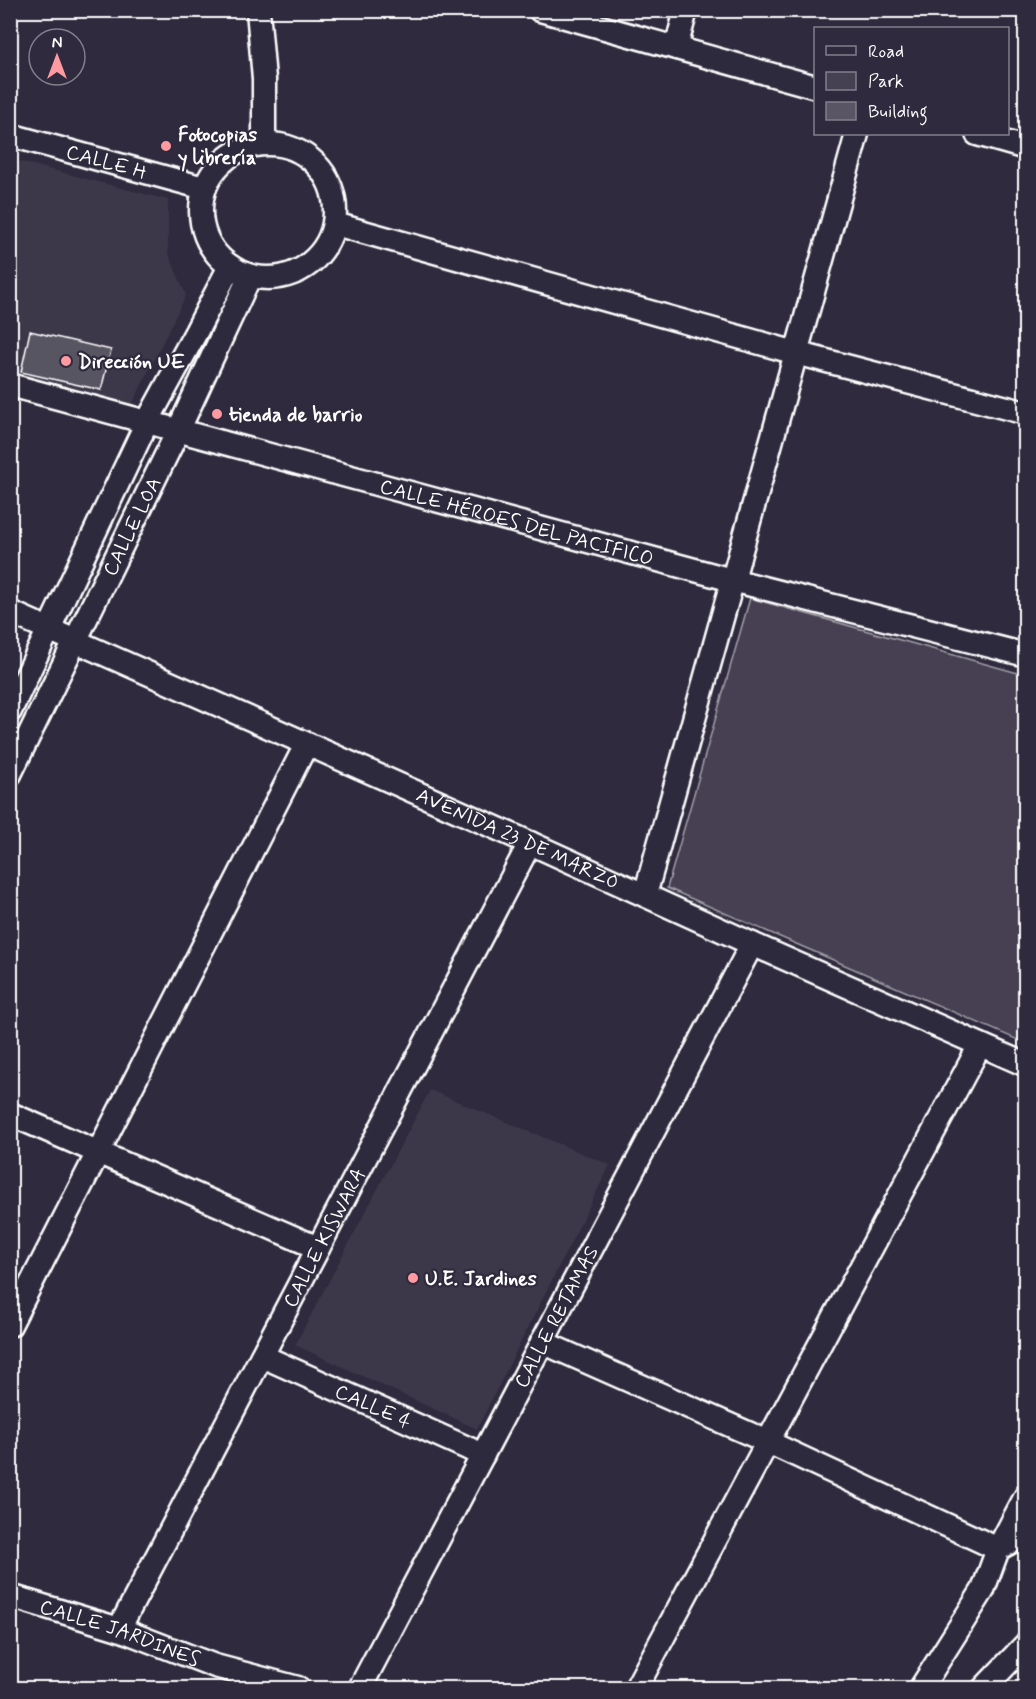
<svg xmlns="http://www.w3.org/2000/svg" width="1036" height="1699" viewBox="0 0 1036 1699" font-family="Mynerve,sans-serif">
	<rect width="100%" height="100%" fill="#2f2a3d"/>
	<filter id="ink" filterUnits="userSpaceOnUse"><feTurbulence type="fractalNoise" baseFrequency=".0167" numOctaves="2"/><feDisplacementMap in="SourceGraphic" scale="12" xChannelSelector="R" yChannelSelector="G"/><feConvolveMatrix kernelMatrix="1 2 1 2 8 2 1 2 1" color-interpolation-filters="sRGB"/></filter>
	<g filter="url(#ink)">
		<g fill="#3c3749">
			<path d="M10,159L168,200V252L186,295L131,407L11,375Z"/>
			<path d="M430,1090L610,1165L477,1429L295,1345Z"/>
		</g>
		<path fill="#464152" stroke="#a2a0a8" stroke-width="1.5" d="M750,598L1025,675V1043L667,888Z"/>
		<path fill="#595564" stroke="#fff" stroke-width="1.5" d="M30,331L111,350L101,390L21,372Z"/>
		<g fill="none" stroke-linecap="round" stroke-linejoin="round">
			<g stroke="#fff" stroke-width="27">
				<g id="minor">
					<path d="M258,10L264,79V143"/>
					<path d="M540,10L816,87"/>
					<path d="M676,48L686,10"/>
					<path d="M977,134L1026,148"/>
					<path id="s1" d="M10,135L204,188"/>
					<circle cx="268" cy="211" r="67"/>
					<path d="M335,224L796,353L1026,413"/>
					<path id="s2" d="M10,385L732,580L1026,655"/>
					<path id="s3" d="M10,612L530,843L752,944L1026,1065"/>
					<path d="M10,711L147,422L196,332L230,266"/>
					<path id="s4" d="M10,774L178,431L250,276"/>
					<path d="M645,895L857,134"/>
					<path d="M10,1114L318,1248"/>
					<path d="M10,1325L306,745"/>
					<path d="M542,1342L768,1442L998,1549L1026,1534"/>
					<path id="s5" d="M262,1356L483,1455"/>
					<path id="s6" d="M10,1596L119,1629L215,1666L298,1688"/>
					<path id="s7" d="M119,1629L530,843"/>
					<path id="s8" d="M360,1688L752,944"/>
					<path d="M636,1688L980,1045"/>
					<path d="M921,1688L983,1590L998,1549L1026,1496"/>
					<path d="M984,1688L1026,1644"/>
				</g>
			</g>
			<use href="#minor" stroke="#2f2a3d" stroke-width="22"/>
		</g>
	</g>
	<g fill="#ff9aa2" stroke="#2f2a3d" stroke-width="2">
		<circle cx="166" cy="146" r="6"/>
		<circle cx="66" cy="361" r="6"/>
		<circle cx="217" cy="414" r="6"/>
		<circle cx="413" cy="1278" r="6"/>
	</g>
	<g text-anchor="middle" stroke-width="4.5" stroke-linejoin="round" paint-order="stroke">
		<g font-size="20" font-weight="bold" fill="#fff" stroke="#2f2a3d" text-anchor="start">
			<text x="178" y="141">Fotocopias<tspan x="178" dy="23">y librería</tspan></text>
			<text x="78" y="368">Dirección UE</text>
			<text x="229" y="421">tienda de barrio</text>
			<text x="425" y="1285">U.E. Jardines</text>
		</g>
		<g font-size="20" fill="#fff" stroke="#2f2a3d">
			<text dy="7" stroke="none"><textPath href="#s1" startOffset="100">CALLE H</textPath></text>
			<text dy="7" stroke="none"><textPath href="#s2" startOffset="525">CALLE HÉROES DEL PACIFICO</textPath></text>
			<text dy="7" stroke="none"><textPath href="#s4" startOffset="276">CALLE LOA</textPath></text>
			<text dy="7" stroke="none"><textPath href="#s3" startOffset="556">AVENIDA 23 DE MARZO</textPath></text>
			<text dy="7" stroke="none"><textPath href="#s7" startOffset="442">CALLE KISWARA</textPath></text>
			<text dy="7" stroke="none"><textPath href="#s8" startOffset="420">CALLE RETAMAS</textPath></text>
			<text dy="7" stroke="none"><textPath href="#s5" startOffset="122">CALLE 4</textPath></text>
			<text dy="7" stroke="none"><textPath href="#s6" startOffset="116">CALLE JARDINES</textPath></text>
		</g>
	</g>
	<rect width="1036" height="1699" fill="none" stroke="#2f2a3d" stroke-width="36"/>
	<rect x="18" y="18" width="1000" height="1663" fill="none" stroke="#fff" stroke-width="2" filter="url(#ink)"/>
	<rect x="814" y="27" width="195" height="108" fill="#2f2a3d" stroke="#827f8b" stroke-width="1.5"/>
	<rect x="826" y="46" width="30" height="9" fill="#2f2a3d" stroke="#827f8b" stroke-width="1.5"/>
	<text x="868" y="57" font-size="18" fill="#ffffff">Road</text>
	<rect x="826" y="72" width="30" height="18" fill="#464152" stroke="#827f8b" stroke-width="1.5"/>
	<text x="868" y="87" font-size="18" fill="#ffffff">Park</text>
	<rect x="826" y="102" width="30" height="18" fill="#595564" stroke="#827f8b" stroke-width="1.5"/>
	<text x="868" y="117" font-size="18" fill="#ffffff">Building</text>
	<g transform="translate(57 57)"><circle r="28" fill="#2f2a3d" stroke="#827f8b" stroke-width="1.5"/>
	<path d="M0-4.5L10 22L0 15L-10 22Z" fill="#ff9aa2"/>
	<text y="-9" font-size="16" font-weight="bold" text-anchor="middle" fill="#ffffff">N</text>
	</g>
</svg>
